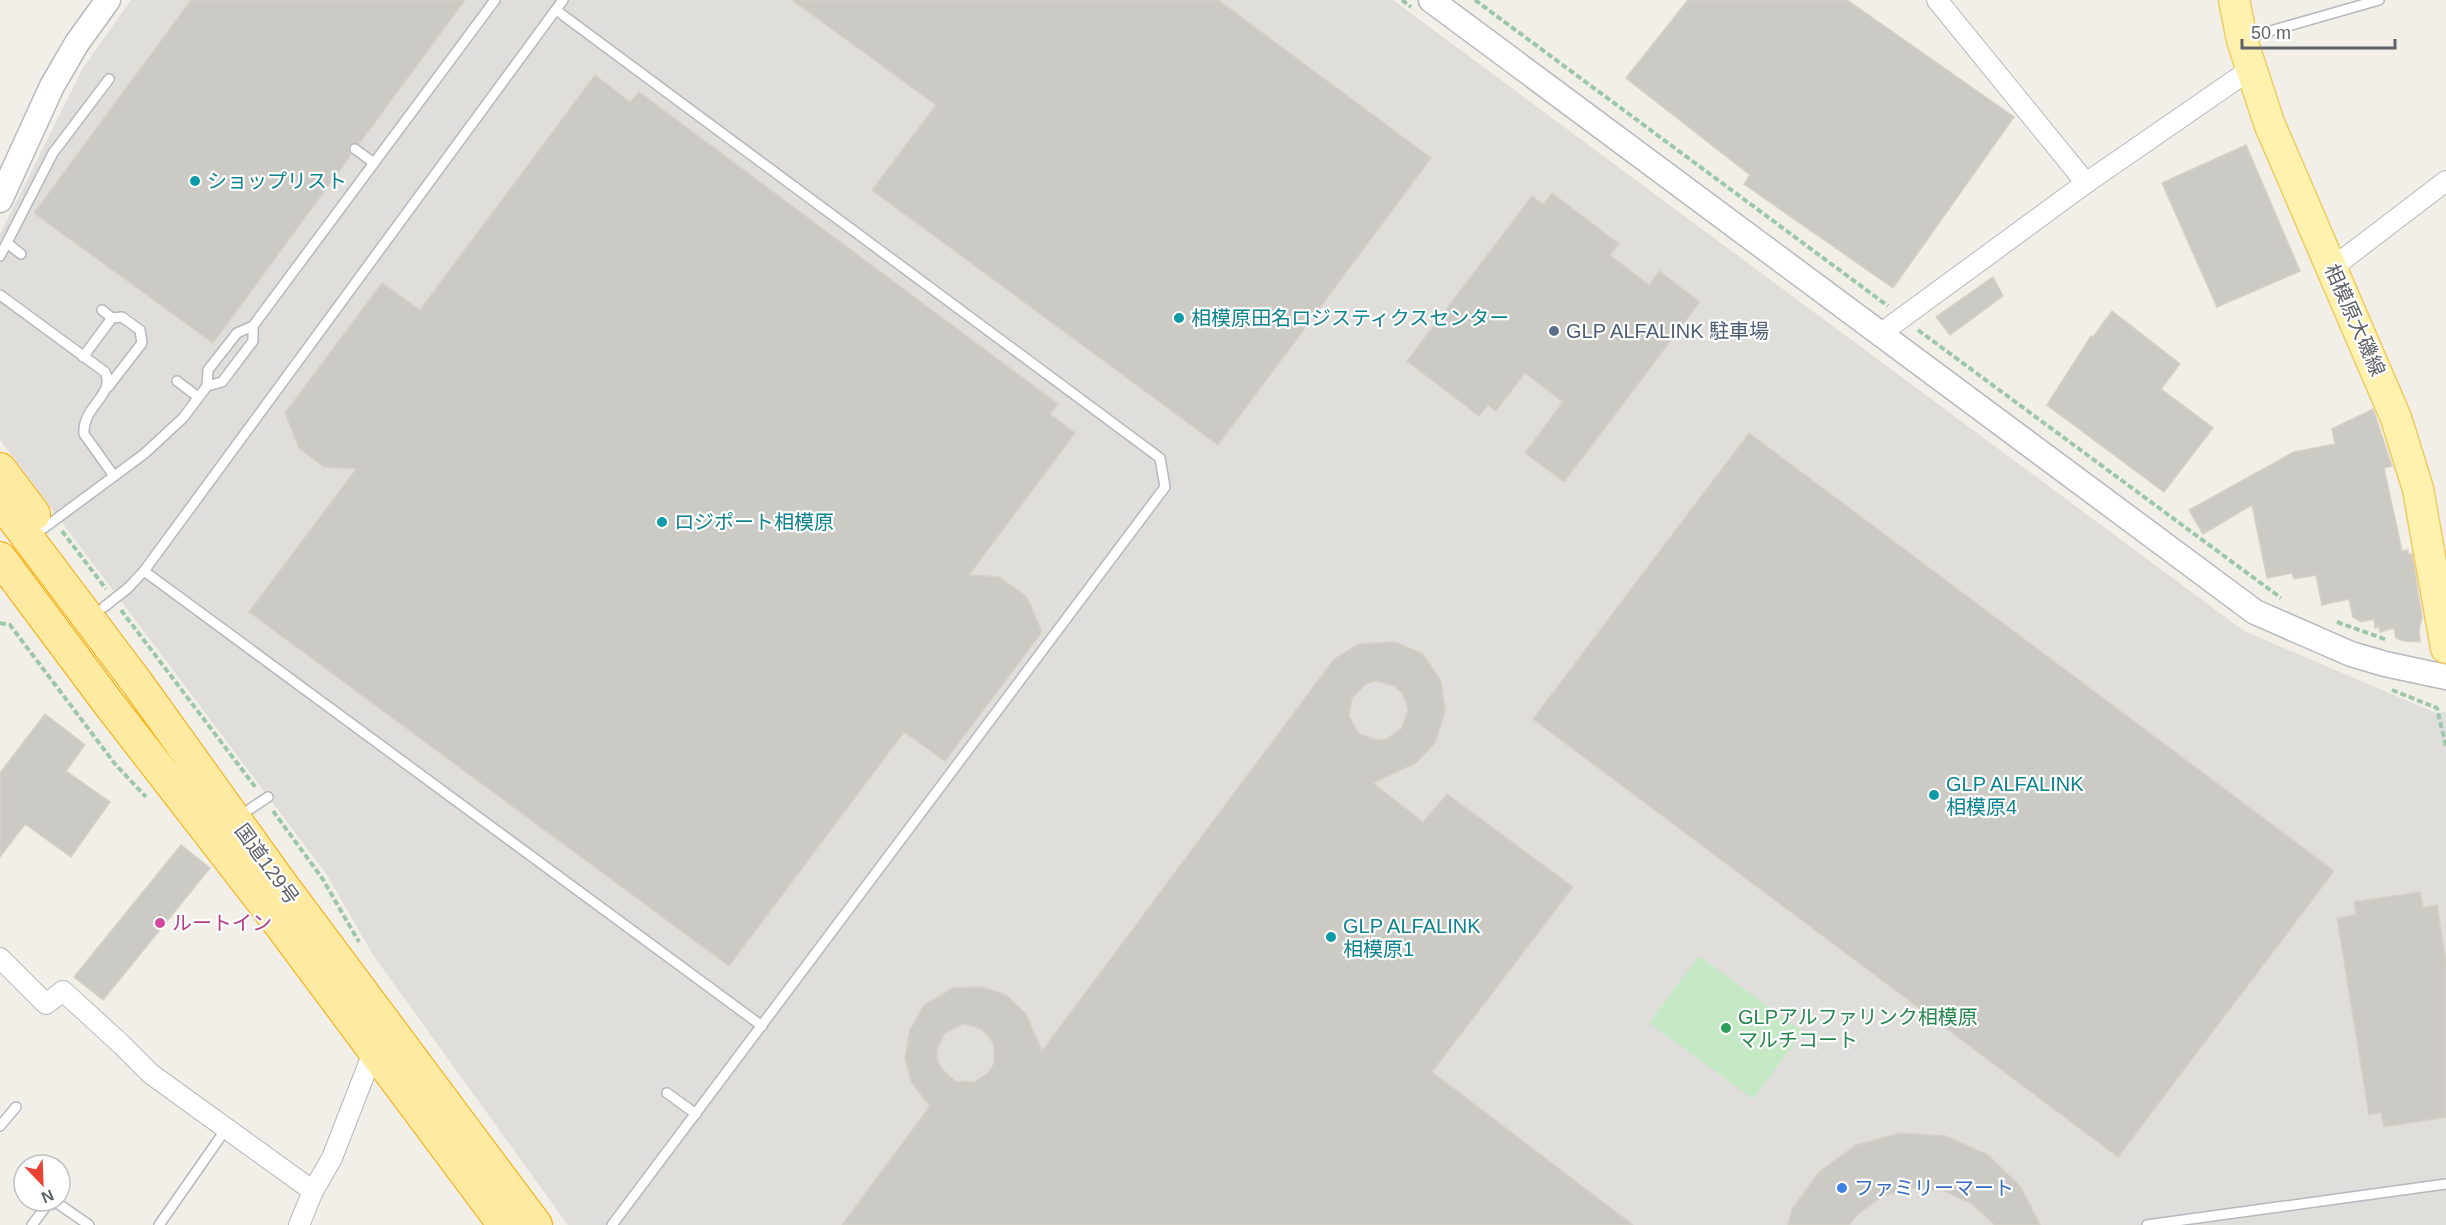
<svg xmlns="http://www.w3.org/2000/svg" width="2446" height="1225" viewBox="0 0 2446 1225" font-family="Arial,'Noto Sans JP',sans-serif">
	<rect width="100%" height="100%" fill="#f1efe8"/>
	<path fill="#e0deda" d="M131,0H1393L2244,631L2436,713L2446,712V1225H568L373,955L327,875L0,440V234L83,68Z"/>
	<path fill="#c5e8c5" d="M1699,956L1803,1032L1753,1099L1649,1023Z"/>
	<g fill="#cccac5" stroke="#d6d1c6" stroke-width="1.5" fill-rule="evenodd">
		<path d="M191,0H465L359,144L353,143L349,146V151L351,155L213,343L34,213Z"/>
		<path d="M792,0H1218L1431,158L1218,445L872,190L936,105Z"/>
		<path d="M1688,0H1847L2014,117L1893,288L1744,184L1750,175L1626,78Z"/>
		<path d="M595,75L630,102L639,92L1058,404L1050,414L1075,433L969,575L999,577L1027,597L1042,632L945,761L904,732L729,966L249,612L356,469L324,467L299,448L285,413L382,283L420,310Z"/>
		<path d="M2246,145L2300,271L2217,307L2162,183Z"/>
		<path d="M1552,193L1619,244L1610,255L1649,285L1659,271L1700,302L1564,482L1525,453L1563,402L1525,373L1496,411L1488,405L1479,416L1407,361L1532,196L1543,205Z"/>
		<path d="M1993,277L2003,296L1950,335L1936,317Z"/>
		<path d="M2112,311L2180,364L2161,389L2213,428L2164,492L2047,405L2091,336L2093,337Z"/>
		<path d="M2373,409L2392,466L2384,468L2402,551L2408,550V554H2412L2422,617L2419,630L2420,642L2404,641L2396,638L2394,628L2380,632L2379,627L2375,628L2374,619L2361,622L2353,617L2349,599L2322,605L2316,575L2294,579L2292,573L2267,578L2252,505L2203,534L2189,510L2294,452L2335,444L2332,429Z"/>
		<path d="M1749,433L2334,871L2118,1157L1533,719Z"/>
		<path d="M1395,642L1423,654L1441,681L1445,711L1435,743L1416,763L1373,783L1423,822L1447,794L1573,887L1432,1072L1633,1225H842L930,1106L911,1082L905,1058L910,1030L924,1005L953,988L982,987L1006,995L1026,1014L1042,1051L1334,659L1359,644ZM1375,681L1394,686L1401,692L1406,701L1408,711L1401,729L1386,739L1376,740L1358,733L1349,716L1352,698L1366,684ZM963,1024L982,1029L994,1044V1063L989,1072L974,1082L955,1081L941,1068L937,1059V1049L945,1033Z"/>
		<path d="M45,714L85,745L66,771L110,802L71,857L25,824L0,857V773Z"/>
		<path d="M181,845L210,868L103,1000L74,977Z"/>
		<path d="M2420,892L2423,908L2437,905L2446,962V1117L2384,1127L2381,1112L2369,1115L2337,918L2356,915L2354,902Z"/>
		<path d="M1900,1133L1946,1136L1988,1155L2021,1187L2040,1225H1995L1972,1204L1944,1191L1913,1188L1883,1196L1858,1214L1849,1225H1788L1792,1209L1819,1172L1856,1145Z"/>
	</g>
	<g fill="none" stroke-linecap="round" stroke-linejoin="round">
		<g stroke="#b5b8bc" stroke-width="12">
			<g id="service">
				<path d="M556,10L1160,458L1165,487L612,1225"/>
				<path d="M2246,38L2379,0"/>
				<path d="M355,149L374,163"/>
				<path d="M7,243L21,254"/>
				<path d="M0,256L53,153L109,79"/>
				<path d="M0,295L105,372C116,395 82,406 84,434L114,476"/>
				<path d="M102,310L112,318L122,317L140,330L142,343L108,387"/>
				<path d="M83,357L112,318"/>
				<path d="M177,381L198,397"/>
				<path d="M207,386L222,382L253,341V326"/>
				<path d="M44,528L144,454L183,418L207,386L208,370L237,333L253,326L495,0"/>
				<path d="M144,571L762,1026"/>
				<path d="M104,607L128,588L144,571L563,0"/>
				<path d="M250,809L268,797"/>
				<path d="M667,1093L696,1114"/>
				<path d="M0,1126L16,1107"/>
				<path d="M32,1225L47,1205L57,1203L89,1225"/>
				<path d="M159,1225L226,1129"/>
				<path d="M2147,1225L2446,1184"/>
			</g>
		</g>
		<g stroke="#b5b8bc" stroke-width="22">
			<g id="minor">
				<path d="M2086,183L2251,69"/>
				<path d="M2332,268L2446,181"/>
				<path d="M1880,334L2086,183L1937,0"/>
				<path d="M0,958L46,1004L63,991L122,1045L151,1074L313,1191L299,1225"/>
				<path d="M313,1191L332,1158L374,1050"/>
			</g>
		</g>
		<g stroke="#b5b8bc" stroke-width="27">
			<g id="tertiary">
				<path d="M1431,0L2255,612L2351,654L2385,664L2446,677"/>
				<path d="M0,200L52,86L77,43L108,0"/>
			</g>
		</g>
		<g stroke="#f2c960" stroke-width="33">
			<path id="primary" d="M2234,0L2242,40L2269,123L2396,418L2418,489L2446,648"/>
		</g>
		<g stroke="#f9ab00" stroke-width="34">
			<g id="trunk">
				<path d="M0,469L34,514"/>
				<path d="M0,501L138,684L283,886L536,1225"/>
				<path d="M0,558L109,704L278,922L504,1225"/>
			</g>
		</g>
		<g stroke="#9cc7a9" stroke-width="4" stroke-dasharray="6 3" stroke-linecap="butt">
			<path d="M1402,0L1411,7"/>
			<path d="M1475,0L1888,306"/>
			<path d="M1918,330L2281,598"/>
			<path d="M62,531L106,589"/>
			<path d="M121,610L256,788"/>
			<path d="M2337,622L2387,640"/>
			<path d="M0,623L10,625L115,764L146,797"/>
			<path d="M2392,690L2437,708L2446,747"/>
			<path d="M273,811L322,878L359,942"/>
		</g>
		<use href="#service" stroke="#fff" stroke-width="9"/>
		<use href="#minor" stroke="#fff" stroke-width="20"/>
		<use href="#tertiary" stroke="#fff" stroke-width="24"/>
		<use href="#primary" stroke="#fff2af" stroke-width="30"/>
		<use href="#trunk" stroke="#feeaa1" stroke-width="32"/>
	</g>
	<g fill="#0f9aa8" stroke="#fff" stroke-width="2">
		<circle cx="195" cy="181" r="6"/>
		<circle cx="1179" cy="318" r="6"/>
		<circle cx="662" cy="522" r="6"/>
		<circle cx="1934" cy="795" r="6"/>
		<circle cx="1331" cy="937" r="6"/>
	</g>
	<circle fill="#5c6f8a" stroke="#fff" stroke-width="2" cx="1554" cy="331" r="6"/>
	<circle fill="#d1479c" stroke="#fff" stroke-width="2" cx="160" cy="923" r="6"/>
	<circle fill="#2e9e5b" stroke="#fff" stroke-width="2" cx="1726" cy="1028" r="6"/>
	<circle fill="#3f7fe0" stroke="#fff" stroke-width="2" cx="1842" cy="1188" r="6"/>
	<g text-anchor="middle" stroke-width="4.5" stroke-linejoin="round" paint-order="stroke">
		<g font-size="20" fill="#0d838f" stroke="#fff" text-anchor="start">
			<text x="207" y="188">ショップリスト</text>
			<text x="1191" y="325">相模原田名ロジスティクスセンター</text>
			<text x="674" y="529">ロジポート相模原</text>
			<text x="1946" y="791">GLP ALFALINK<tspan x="1946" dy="23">相模原4</tspan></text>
			<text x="1343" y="933">GLP ALFALINK<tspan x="1343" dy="23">相模原1</tspan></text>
		</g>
		<g font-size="20" fill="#5f6368" stroke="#fff">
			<text transform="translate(2355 320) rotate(66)" y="7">相模原大磯線</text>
			<text transform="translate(267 864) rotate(54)" y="7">国道129号</text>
		</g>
		<g font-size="20" fill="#4e5e75" stroke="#fff" text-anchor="start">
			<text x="1566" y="338">GLP ALFALINK 駐車場</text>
		</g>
		<g font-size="20" fill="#b23c85" stroke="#fff" text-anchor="start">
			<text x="172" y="930">ルートイン</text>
		</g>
		<g font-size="20" fill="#27864d" stroke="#fff" text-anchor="start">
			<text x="1738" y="1024">GLPアルファリンク相模原<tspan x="1738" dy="23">マルチコート</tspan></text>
		</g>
		<g font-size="20" fill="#366cbe" stroke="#fff" text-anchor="start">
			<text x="1854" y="1195">ファミリーマート</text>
		</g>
	</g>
	<g transform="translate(42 1183) rotate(157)"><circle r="28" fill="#ffffff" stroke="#bfc1c3" stroke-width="1.5"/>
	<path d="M0-4.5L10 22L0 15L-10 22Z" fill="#ea4335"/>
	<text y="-9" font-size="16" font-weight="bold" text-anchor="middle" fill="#5f6368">N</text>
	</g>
	<path d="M2242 39v9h153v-9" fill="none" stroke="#5f6368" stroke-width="3"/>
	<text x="2251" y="39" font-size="18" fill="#5f6368" stroke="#ffffff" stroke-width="4.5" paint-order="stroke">50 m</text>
</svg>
